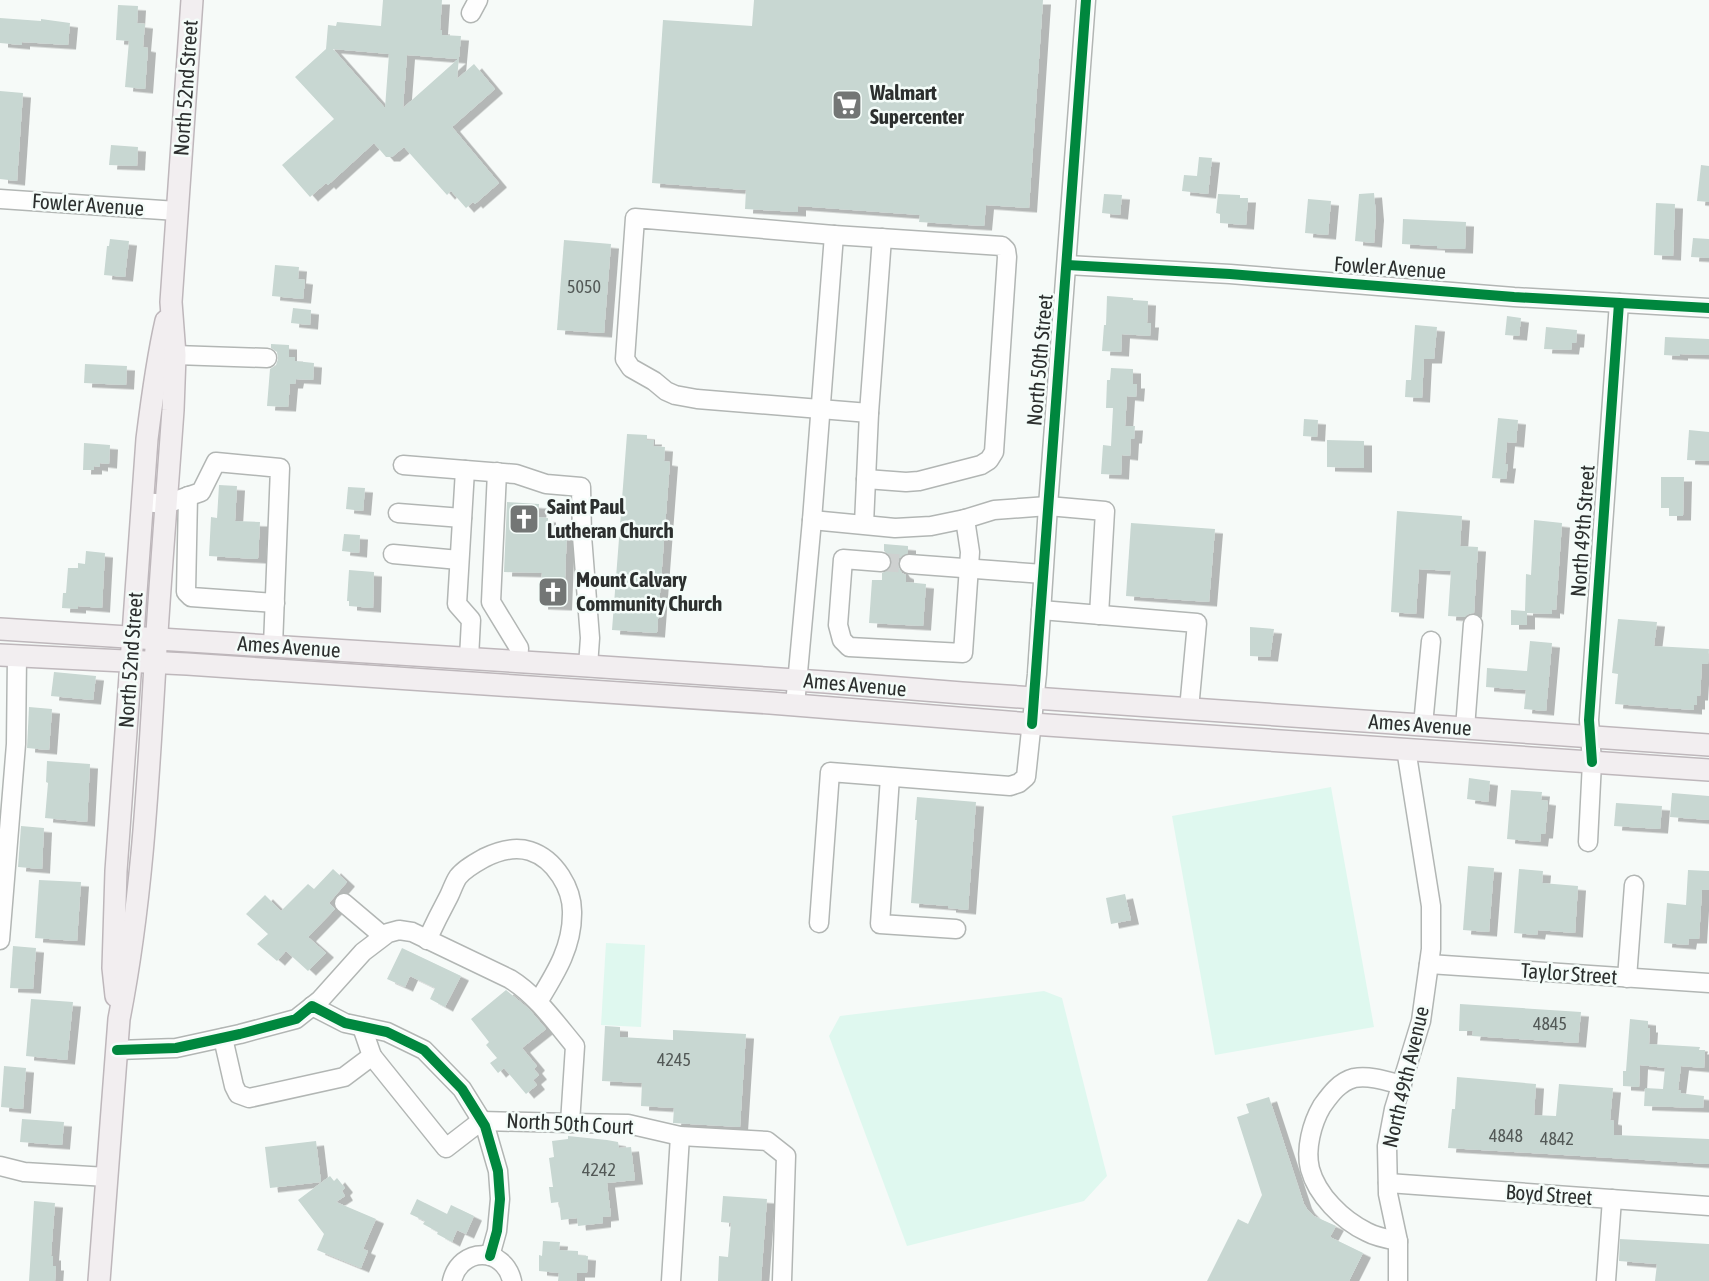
<svg xmlns="http://www.w3.org/2000/svg" width="1709" height="1281" viewBox="0 0 1709 1281" font-family="'Asap Condensed',sans-serif">
	<defs>
		<filter id="shadow"><feDropShadow dx="8" dy="4.5" stdDeviation="0" flood-color="#0004"/></filter>
	</defs>
	<rect width="100%" height="100%" fill="#f6faf8"/>
	<g fill="#dff8ef">
		<path d="M1331,787L1374,1027L1215,1055L1172,816Z"/>
		<path d="M606,943L645,945L641,1027L601,1025Z"/>
		<path d="M1044,991L1062,998L1107,1176L1084,1201L907,1246L829,1036L840,1016Z"/>
	</g>
	<g fill="#c8d7d2" fill-rule="evenodd" filter="url(#shadow)">
		<path d="M383,0H442L440,30H442V35L461,36L457,79L474,64L495,89L452,127L499,183L475,204L473,202L466,208L451,191L447,195L404,147L392,157H386L374,143L328,185L326,183L310,197L282,165L334,119L295,77L326,49L328,25L336,26L337,22L381,26ZM333,49L389,54L385,108ZM407,55L458,59L403,108Z"/>
		<path d="M754,0H1043L1029,208L986,205L984,226L919,222L920,215L798,206V212L745,209L746,190L652,183L663,20L752,26Z"/>
		<path d="M118,5L138,6L137,23L145,24L143,47L148,48L145,89L125,87L129,41L116,40Z"/>
		<path d="M0,18L41,21V19L70,23L68,45L22,42V45L0,43Z"/>
		<path d="M0,91L23,93L17,181L0,179Z"/>
		<path d="M111,145L138,147L137,166L109,165Z"/>
		<path d="M1199,157L1212,158L1208,194L1182,191L1184,175L1197,176Z"/>
		<path d="M1701,165L1709,166V202L1697,201Z"/>
		<path d="M1374,193L1376,216L1374,243L1355,241L1359,194Z"/>
		<path d="M1104,194L1122,195L1120,215L1102,213Z"/>
		<path d="M1218,194L1240,195V198H1248L1246,225L1220,223V214L1216,213Z"/>
		<path d="M1308,199L1331,201L1328,235L1305,233Z"/>
		<path d="M1656,203L1675,204L1673,256L1654,255Z"/>
		<path d="M1403,219L1466,222L1465,249L1437,248V246L1402,244Z"/>
		<path d="M1693,238L1709,239V258L1691,257Z"/>
		<path d="M110,239L129,241L125,277L104,275L107,246H109Z"/>
		<path d="M564,240L611,244L604,333L557,330Z"/>
		<path d="M275,265L299,267L298,279L305,280L303,299L272,296Z"/>
		<path d="M1107,296L1133,298V300L1148,301L1147,323H1151L1150,336L1122,334L1121,352L1102,351L1104,325H1106Z"/>
		<path d="M293,308L311,310L310,325L291,323Z"/>
		<path d="M1507,316L1521,318L1519,336L1505,335Z"/>
		<path d="M1415,325L1437,327L1434,359H1424L1422,398L1405,397L1406,380H1411Z"/>
		<path d="M1546,327L1577,330L1576,343H1572L1571,350L1544,349Z"/>
		<path d="M1665,337L1709,339V355L1680,354V356L1664,355Z"/>
		<path d="M271,344L289,345V357H295V361L314,363L313,380L296,379L295,384H290L288,407L267,406L270,369L276,365L278,359L277,352L271,348Z"/>
		<path d="M85,364L127,366L126,385L84,383Z"/>
		<path d="M1111,368L1133,369V384H1137L1136,397L1127,396L1125,426H1135L1134,439H1131L1130,456L1122,455L1121,475L1101,474L1103,445L1111,446L1113,408H1106L1107,380H1110Z"/>
		<path d="M1498,418L1518,420L1516,443L1507,442L1505,464H1508L1506,479L1492,478Z"/>
		<path d="M1304,419L1318,420L1317,437L1303,436Z"/>
		<path d="M1689,430L1709,432V461L1687,460Z"/>
		<path d="M627,434L647,435V440H654L653,446L665,447L664,461L670,462L657,633L612,630Z"/>
		<path d="M1327,440L1364,441V468L1327,467Z"/>
		<path d="M84,443L110,445L109,464L100,463V467L94,466V470H83Z"/>
		<path d="M1661,477H1684L1683,516H1669V508H1661Z"/>
		<path d="M219,485L237,486L235,521L260,522L258,559L209,556L211,517L217,518Z"/>
		<path d="M348,487L365,488L363,511L346,509Z"/>
		<path d="M507,502L539,504L538,517L548,518V528L567,529L564,606L540,605L542,573L504,572Z"/>
		<path d="M1397,511L1462,516L1460,546L1478,547L1474,613L1469,614L1464,617L1448,616L1451,571L1419,569L1416,614L1391,612Z"/>
		<path d="M1534,520L1562,523L1556,610L1552,609V614L1527,613V625H1511V610L1525,611L1526,574L1531,575Z"/>
		<path d="M1131,523L1215,529L1209,602L1126,596Z"/>
		<path d="M344,534L360,535L359,553L342,551Z"/>
		<path d="M884,544L908,546V553L899,558V568L902,573L906,575V582L926,584L923,626L869,623L872,580H882V573L890,569L892,564L891,557L884,551Z"/>
		<path d="M86,551L105,553L102,608L78,606V609L62,608L63,593H66L68,568H78V563L85,564Z"/>
		<path d="M349,570L374,572L373,608L349,606V601H347Z"/>
		<path d="M1618,619L1657,622L1654,646L1709,649L1708,664H1702L1700,696H1697V705H1694V710L1615,704L1618,674L1612,673Z"/>
		<path d="M1250,627L1274,629L1270,657L1250,656Z"/>
		<path d="M1530,641L1552,643L1546,711L1524,709L1526,690L1486,687L1487,668L1527,671Z"/>
		<path d="M54,672L96,676L93,700L51,696Z"/>
		<path d="M29,707L52,709L49,750L27,748Z"/>
		<path d="M47,761L90,764L87,822L45,818L48,783L46,782Z"/>
		<path d="M1469,778L1490,781L1488,802L1467,799Z"/>
		<path d="M1511,790L1542,792L1541,800L1548,801L1545,834H1541L1540,842L1507,839Z"/>
		<path d="M1672,793L1709,796V820L1670,817Z"/>
		<path d="M917,797L976,802L968,910L948,908V906L911,903L917,820H915Z"/>
		<path d="M1616,803L1662,806L1660,829L1614,826Z"/>
		<path d="M21,826L44,828L42,869L18,867Z"/>
		<path d="M1468,866L1494,868L1489,932L1463,930Z"/>
		<path d="M333,869L347,882L329,903L335,909L308,937L326,953L308,971L286,951L277,961L257,944L268,934L246,914L265,895L281,911L308,884L314,889Z"/>
		<path d="M1519,869L1543,871L1542,883L1578,886L1575,933L1538,930L1537,935L1514,933Z"/>
		<path d="M1688,870L1709,871V890H1702L1699,939H1689L1688,945L1664,943L1667,903L1686,905Z"/>
		<path d="M39,880L81,882L77,941L35,938Z"/>
		<path d="M1125,894L1131,920L1111,924L1106,898Z"/>
		<path d="M13,946L36,948L33,989L10,988Z"/>
		<path d="M402,948L461,976L445,1007L430,999L435,988L410,976L405,987L387,979Z"/>
		<path d="M506,990L529,1009L546,1029L522,1048L537,1066L534,1069L539,1075L533,1080L537,1085L526,1094L504,1068L498,1073L490,1063L497,1058L486,1045L489,1042L471,1019Z"/>
		<path d="M31,999L73,1002L67,1060L26,1056Z"/>
		<path d="M1460,1004L1581,1012L1578,1043L1472,1036L1473,1031H1459Z"/>
		<path d="M1630,1019L1648,1021V1028H1650L1649,1044L1700,1047L1699,1050H1705L1704,1068L1681,1066L1678,1090H1681L1680,1093L1686,1094L1704,1096L1703,1108L1644,1106L1645,1088L1663,1089L1665,1068L1640,1065L1639,1087L1623,1086V1071H1626Z"/>
		<path d="M605,1026L620,1027V1037L673,1040V1030L746,1034L740,1127L673,1123L674,1108L641,1106L642,1083L602,1081Z"/>
		<path d="M4,1066L26,1068L23,1109L1,1107Z"/>
		<path d="M1457,1077L1536,1084L1534,1115L1556,1116L1559,1084L1613,1088L1610,1120L1614,1121V1135L1709,1139V1164L1448,1148L1452,1109H1455Z"/>
		<path d="M1269,1097L1304,1204L1307,1209L1314,1216L1336,1226L1330,1237L1363,1253L1349,1281H1207L1238,1219L1248,1224L1262,1195L1237,1117L1249,1113L1246,1104Z"/>
		<path d="M22,1119L64,1122L62,1145L20,1142Z"/>
		<path d="M568,1136L607,1140L618,1142L619,1148L631,1147L635,1180L607,1183L611,1216L603,1217V1223L578,1226L577,1218L561,1220L559,1202L551,1203L549,1187H553L549,1158L554,1157L552,1141L568,1139Z"/>
		<path d="M316,1141L321,1182L270,1188L265,1147Z"/>
		<path d="M330,1176L334,1181L337,1178L345,1188L342,1191L345,1196L336,1202L376,1219L363,1249L368,1251L361,1268L317,1250L324,1234L298,1200Z"/>
		<path d="M723,1196L767,1199L761,1281H718L719,1256L728,1257L731,1223L721,1222Z"/>
		<path d="M417,1199L447,1214L451,1205L474,1216L466,1234L457,1230L452,1242L437,1234L438,1232L423,1224L425,1221L410,1214Z"/>
		<path d="M34,1201L55,1203L51,1256H53V1266H56L55,1281H29Z"/>
		<path d="M1620,1239L1709,1244V1281H1655L1657,1264L1619,1261Z"/>
		<path d="M543,1241L560,1242L559,1250L578,1251V1255L588,1256L587,1273H577V1281H558L559,1273L539,1271V1255L542,1256Z"/>
	</g>
	<g fill="none" stroke-linecap="round" stroke-linejoin="round">
		<path stroke="#ced1d0" stroke-width="18" stroke-dasharray="18 9" stroke-linecap="butt" d="M881,562L909,564"/>
		<g stroke="#b2b6b4" stroke-width="21">
			<g id="minor">
				<path d="M471,13L478,0"/>
				<path d="M0,199L177,211"/>
				<path d="M1067,265L1230,274L1514,297L1709,308"/>
				<path d="M175,355L267,358"/>
				<path d="M403,465L516,474L546,484L581,487L582,536L590,638L588,666"/>
				<path d="M465,470L457,604L471,620L469,658"/>
				<path d="M497,472L491,602L519,648L518,662"/>
				<path d="M866,479L906,482L919,481L981,465L989,460L994,452L1007,257L1006,250L1002,246L834,235L635,218L625,359L631,368L654,381L666,391L675,395L697,399L869,413"/>
				<path d="M188,496L186,592L191,597L275,603"/>
				<path d="M143,502L166,504L201,492L216,462L280,468L273,646"/>
				<path d="M398,513L462,518"/>
				<path d="M812,520L895,528L931,526L965,519L994,510L1048,506L1105,511L1099,615"/>
				<path d="M864,524L869,413L882,238"/>
				<path d="M393,554L459,560"/>
				<path d="M881,562L843,559L838,625L842,640L849,647L963,653L970,552L965,519"/>
				<path d="M909,564L1043,574"/>
				<path d="M1041,610L1197,623L1189,709"/>
				<path d="M795,705L812,520L834,235"/>
				<path d="M1423,725L1431,641"/>
				<path d="M1465,728L1473,624"/>
				<path d="M890,777L880,924L956,929"/>
				<path d="M1588,842L1592,762L1589,720L1619,303"/>
				<path d="M344,903L383,936"/>
				<path d="M819,923L830,772L1010,786L1019,783L1026,777L1037,674L1048,506L1086,0"/>
				<path d="M0,940L16,744L17,656"/>
				<path d="M427,940C434,925 441,911 449,896C452,890 454,883 458,877C464,869 475,863 484,858C498,851 514,846 530,851C555,859 573,889 572,914C572,948 555,974 538,1002"/>
				<path d="M1429,964L1709,983"/>
				<path d="M1627,978L1634,885"/>
				<path d="M312,1006L345,1023L387,1032L424,1050L462,1089L485,1126L498,1171L500,1199L497,1231L490,1256"/>
				<path d="M223,1038L234,1086L238,1094L249,1098L344,1077L372,1056L362,1027"/>
				<path d="M117,1050L176,1048L240,1034L296,1019L320,1000L363,952L388,933L399,930L412,932L510,979C536,995 555,1022 575,1046L570,1123"/>
				<path d="M372,1056L446,1148L481,1121L570,1123L628,1124L680,1136L767,1141L786,1156L782,1281"/>
				<path d="M0,1166L24,1172L107,1177"/>
				<path d="M1388,1183L1709,1206"/>
				<path d="M1398,1241C1387,1239 1376,1237 1367,1232C1342,1220 1317,1195 1310,1169C1305,1149 1312,1123 1322,1106C1330,1095 1339,1082 1354,1078C1369,1075 1387,1081 1402,1085"/>
				<path d="M452,1281C460,1247 504,1246 512,1281"/>
				<path d="M671,1281L680,1136"/>
				<path d="M1398,1281V1241L1388,1194L1387,1146L1394,1109L1421,1021L1431,949V906L1406,749"/>
				<path d="M1606,1281L1612,1199"/>
			</g>
		</g>
		<g stroke="#beb7bb" stroke-width="24">
			<g id="major">
				<path d="M0,629L588,666L825,682L962,693L1709,745"/>
				<path d="M0,655L187,664L770,703L1032,724L1709,770"/>
				<path d="M116,996L113,968L116,871L147,439C152,399 157,360 166,321"/>
				<path d="M99,1281L119,1019C142,902 148,783 155,665C160,580 167,495 173,410L175,355L171,302L192,0"/>
			</g>
		</g>
		<use href="#minor" stroke="#fefefe" stroke-width="18"/>
		<use href="#major" stroke="#f2eef0" stroke-width="21"/>
		<g stroke="#f4fcf9" stroke-width="15">
			<g id="cycleway">
				<path d="M1067,265L1230,274L1514,297L1709,308"/>
				<path d="M1032,724L1086,0"/>
				<path d="M1592,762L1589,720L1619,303"/>
				<path d="M117,1050L176,1048L240,1034L296,1019L312,1006L345,1023L387,1032L424,1050L462,1089L485,1126L498,1171L500,1199L497,1231L490,1256"/>
			</g>
		</g>
		<use href="#cycleway" stroke="#00873e" stroke-width="10"/>
	</g>
	<defs>
		<g id="supermarket-square" transform="scale(1.575)"><rect x="-9" y="-9" width="18" height="18" rx="4" fill="#737675" stroke="#f4fcf9"/><path d="M-6-5.5h2.5l.6 2H6L4.5 2H-2.5L-4.4-4H-6ZM-1.5 3.2a1.3 1.3 0 1 0 .1 0ZM3 3.2a1.3 1.3 0 1 0 .1 0Z" fill="#fff"/></g>
		<g id="church-square" transform="scale(1.575)"><rect x="-9" y="-9" width="18" height="18" rx="4" fill="#737675" stroke="#f4fcf9"/><path d="M-1.2-6h2.4v3.5h3.3v2.4h-3.3V6h-2.4V-.1h-3.3v-2.4h3.3Z" fill="#fff"/></g>
	</defs>
	<g fill-rule="evenodd">
		<use href="#supermarket-square" x="847" y="105"/>
		<use href="#church-square" x="524" y="519"/>
		<use href="#church-square" x="553" y="592"/>
	</g>
	<g text-anchor="middle" stroke-width="5" stroke-linejoin="round" paint-order="stroke">
		<g font-size="18" fill="#535957">
			<text x="584" y="293">5050</text>
			<text x="1550" y="1030">4845</text>
			<text x="674" y="1066">4245</text>
			<text x="1506" y="1142">4848</text>
			<text x="1557" y="1145">4842</text>
			<text x="599" y="1176">4242</text>
		</g>
		<g font-size="21" fill="#2c2f2e" stroke="#f4fcf9">
			<text transform="translate(186 88) rotate(-86)" y="7">North 52nd Street</text>
			<text transform="translate(88 205) rotate(4)" y="7">Fowler Avenue</text>
			<text transform="translate(1390 268) rotate(4)" y="7">Fowler Avenue</text>
			<text transform="translate(1040 360) rotate(-85)" y="7">North 50th Street</text>
			<text transform="translate(1583 531) rotate(-86)" y="7">North 49th Street</text>
			<text transform="translate(289 647) rotate(4)" y="7">Ames Avenue</text>
			<text transform="translate(131 660) rotate(-86)" y="7">North 52nd Street</text>
			<text transform="translate(855 685) rotate(5)" y="7">Ames Avenue</text>
			<text transform="translate(1420 725) rotate(4)" y="7">Ames Avenue</text>
			<text transform="translate(1569 974) rotate(4)" y="7">Taylor Street</text>
			<text transform="translate(1406 1077) rotate(-77)" y="7">North 49th Avenue</text>
			<text transform="translate(570 1124) rotate(3)" y="7">North 50th Court</text>
			<text transform="translate(1549 1195) rotate(4)" y="7">Boyd Street</text>
		</g>
		<g font-size="21" font-weight="bold" fill="#2c2f2e" stroke="#f4fcf9" text-anchor="start">
			<text x="870" y="100">Walmart<tspan x="870" dy="24">Supercenter</tspan></text>
			<text x="547" y="514">Saint Paul<tspan x="547" dy="24">Lutheran Church</tspan></text>
			<text x="576" y="587">Mount Calvary<tspan x="576" dy="24">Community Church</tspan></text>
		</g>
	</g>
</svg>
